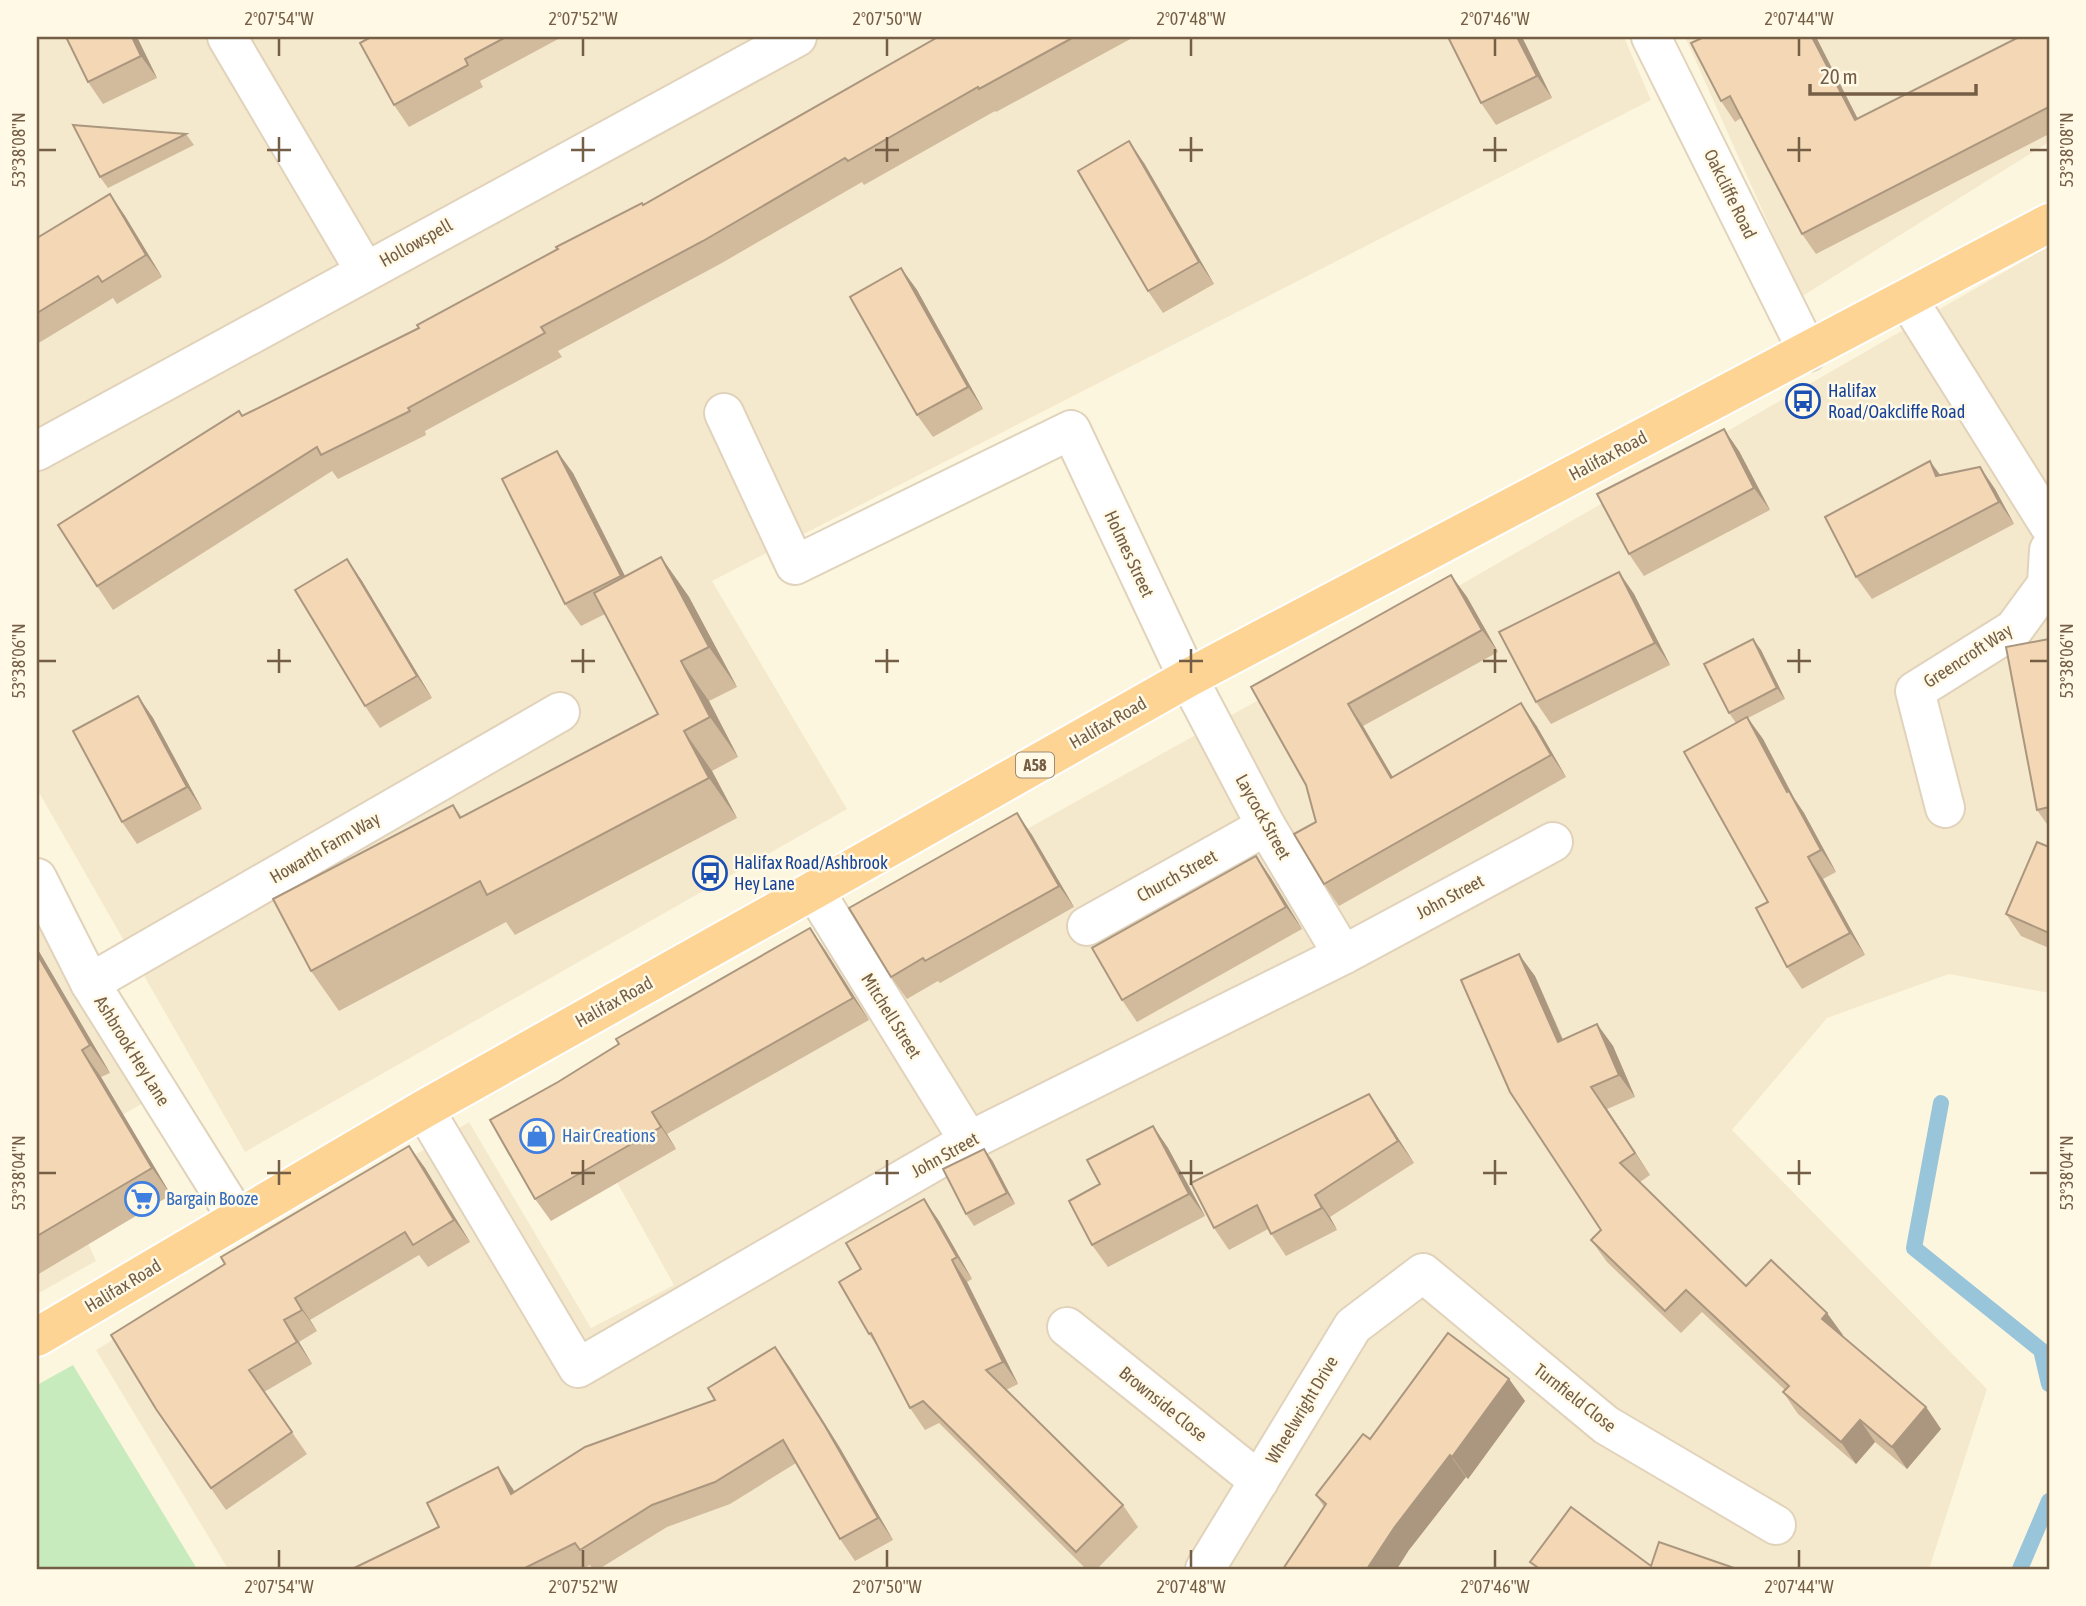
<svg xmlns="http://www.w3.org/2000/svg" width="2086" height="1606" viewBox="0 0 2086 1606" font-family="'Asap Condensed',sans-serif">
	<rect width="100%" height="100%" fill="#fdf6df"/>
	<g fill="#f5e9cd">
		<path d="M37,37H1624L1651,100L712,581L847,809L245,1152L37,789Z"/>
		<path d="M1685,37H2049V142L1801,297Z"/>
		<path d="M2049,246V993L1949,974L1827,1018L1732,1130L1987,1389L1929,1569H228L96,1350L469,1122L591,1328L674,1285L573,1103L565,1086L1316,668Z"/>
		<path d="M37,894L152,1098L49,1157L96,1261L37,1294Z"/>
	</g>
	<path fill="#c8ebbd" d="M73,1365L197,1569H37V1385Z"/>
	<g fill="none" stroke-linecap="round" stroke-linejoin="round">
		<g stroke="#99c5da" stroke-width="16">
			<path d="M1941,1103L1914,1248L2041,1350L2049,1384"/>
			<path d="M2020,1569L2049,1501"/>
		</g>
		<g stroke="#e1d3bb" stroke-width="42">
			<g id="minor">
				<path d="M227,37L365,271"/>
				<path d="M1651,37L1808,352"/>
				<path d="M1907,298L2049,525"/>
				<path d="M724,413L795,565L1071,430L1188,678L1266,826L1343,955"/>
				<path d="M37,451L797,37"/>
				<path d="M1945,808L1915,691L2014,629L2047,584L2049,550"/>
				<path d="M37,878L90,983L237,1218"/>
				<path d="M814,890L969,1141"/>
				<path d="M1087,926L1266,826"/>
				<path d="M90,983L560,712"/>
				<path d="M424,1109L578,1368L969,1141L1343,955L1553,842"/>
				<path d="M1067,1327L1259,1481"/>
				<path d="M1205,1569L1353,1326L1423,1273L1606,1425L1776,1525"/>
			</g>
		</g>
		<g stroke="#fff" stroke-width="42">
			<path id="trunk" d="M37,1337L424,1109L814,890L1188,678L2049,223"/>
		</g>
		<use href="#minor" stroke="#fff" stroke-width="38"/>
		<use href="#trunk" stroke="#fdd493" stroke-width="38"/>
	</g>
	<g fill="#d2ba9c">
		<path d="M137,37L157,78L103,104L88,82Z"/>
		<path d="M371,37H562L480,81L483,87L409,127L394,105Z"/>
		<path d="M938,37H1134L996,112L995,111L864,185L862,182L720,264L558,351L562,357L425,431L426,435L338,479L332,471L113,610L97,586L243,416L419,328L643,205Z"/>
		<path d="M1522,37L1552,98L1496,125L1481,103Z"/>
		<path d="M1704,37H1816L1858,119L2049,37V134L1816,254L1802,234L1741,118L1735,122L1721,101Z"/>
		<path d="M186,134L194,145L108,188L100,177Z"/>
		<path d="M1144,163L1214,284L1163,313L1148,291Z"/>
		<path d="M110,194L125,216L162,277L117,304L113,298L37,344V238Z"/>
		<path d="M901,268L917,290L983,409L933,437L917,415Z"/>
		<path d="M1739,451L1770,510L1644,576L1629,554Z"/>
		<path d="M1980,467L1995,489L2014,524L1872,599L1856,577L1940,475Z"/>
		<path d="M573,473L625,576L661,557L689,597L737,687L709,701L738,757L712,771L737,818L515,935L506,922L339,1011L311,971L453,805L462,817L658,714L605,614L581,626L565,604Z"/>
		<path d="M347,559L362,581L432,698L380,728L365,706Z"/>
		<path d="M1619,572L1634,594L1670,665L1551,724L1536,702Z"/>
		<path d="M1451,575L1467,597L1498,652L1363,726L1393,777L1536,725L1566,777L1339,906L1324,884L1316,822L1306,785L1251,687Z"/>
		<path d="M1753,639L1761,650L1785,699L1748,718L1763,739L1794,798L1804,813L1836,872L1823,879L1865,955L1802,989L1787,967L1768,902L1736,723L1729,713Z"/>
		<path d="M2049,639V827L2037,810Z"/>
		<path d="M138,696L153,718L202,809L137,844L122,822Z"/>
		<path d="M1017,813L1032,835L1074,907L940,983L938,981L907,999L891,977Z"/>
		<path d="M2049,847V948L2021,936L2006,914Z"/>
		<path d="M1256,856L1271,878L1302,929L1137,1022L1122,1000Z"/>
		<path d="M37,948L110,1073L101,1077L171,1195L37,1275Z"/>
		<path d="M825,950L869,1020L667,1134L676,1149L551,1221L535,1199Z"/>
		<path d="M1535,976L1563,1039L1597,1024L1613,1046L1635,1097L1607,1109L1650,1175L1640,1182L1746,1286L1827,1313L1842,1336L1926,1407L1941,1429L1907,1469L1875,1442L1856,1464L1798,1414L1783,1392L1785,1390L1702,1312L1681,1333L1607,1262L1591,1240L1601,1230Z"/>
		<path d="M1384,1116L1414,1163L1330,1217L1337,1230L1286,1256L1268,1229L1229,1250L1214,1228Z"/>
		<path d="M1153,1126L1168,1148L1205,1216L1108,1267L1092,1245L1100,1184Z"/>
		<path d="M409,1146L425,1168L470,1242L428,1267L419,1255L310,1320L317,1331L299,1342L312,1364L264,1392L307,1454L226,1510L156,1409L225,1264Z"/>
		<path d="M992,1160L1015,1204L974,1226L966,1214Z"/>
		<path d="M924,1199L939,1221L972,1279L967,1282L1018,1384L1006,1390L1123,1505L1138,1527L1097,1569H1086L939,1423L925,1430L910,1408L879,1349L869,1334L861,1269Z"/>
		<path d="M775,1347L790,1368L840,1448L893,1540L855,1561L840,1539L796,1463L730,1504L667,1527L599,1569H593L590,1565L581,1569H352L513,1489L514,1492L715,1400Z"/>
		<path d="M1509,1379L1525,1401L1468,1479L1466,1477L1409,1550L1324,1507L1316,1495L1370,1439Z"/>
	</g>
	<g fill="#ab977f">
		<path d="M132,37H137L157,78L141,56Z"/>
		<path d="M1517,37H1522L1552,98L1537,76Z"/>
		<path d="M1812,37H1816L1869,141L1855,120Z"/>
		<path d="M1129,141L1144,163L1214,284L1199,262Z"/>
		<path d="M110,194L125,216L162,277L146,255Z"/>
		<path d="M901,268L917,290L983,409L968,387Z"/>
		<path d="M1724,429L1739,451L1770,510L1754,488Z"/>
		<path d="M557,451L573,473L636,598L621,576Z"/>
		<path d="M1930,461L1946,483L1936,476Z"/>
		<path d="M1980,467L1995,489L2014,524L1999,502Z"/>
		<path d="M661,557L689,597L737,687L709,647Z"/>
		<path d="M347,559L362,581L432,698L417,676Z"/>
		<path d="M1619,572L1634,594L1670,665L1655,643Z"/>
		<path d="M1451,575L1467,597L1498,652L1482,630Z"/>
		<path d="M1753,639L1761,650L1785,699L1777,688Z"/>
		<path d="M681,661L709,701L738,757L710,717Z"/>
		<path d="M138,696L153,718L202,809L187,787Z"/>
		<path d="M1521,703L1536,725L1566,777L1551,755Z"/>
		<path d="M1348,704L1363,726L1406,800L1391,778Z"/>
		<path d="M1747,717L1763,739L1794,798L1804,813L1836,872L1821,850L1787,792Z"/>
		<path d="M684,731L712,771L737,818L709,778Z"/>
		<path d="M1017,813L1032,835L1074,907L1059,886Z"/>
		<path d="M1256,856L1271,878L1302,929L1286,907Z"/>
		<path d="M1808,857L1823,879L1865,955L1850,933Z"/>
		<path d="M810,928L825,950L869,1020L853,998Z"/>
		<path d="M37,948L110,1073L90,1045L37,954Z"/>
		<path d="M1519,954L1535,976L1573,1064L1558,1042Z"/>
		<path d="M1597,1024L1613,1046L1635,1097L1619,1075Z"/>
		<path d="M82,1050L101,1077L171,1195L152,1168Z"/>
		<path d="M1591,1087L1607,1109L1650,1175L1635,1153Z"/>
		<path d="M1369,1094L1384,1116L1414,1163L1398,1141Z"/>
		<path d="M652,1112L667,1134L676,1149L661,1127Z"/>
		<path d="M1153,1126L1168,1148L1205,1216L1189,1194Z"/>
		<path d="M409,1146L425,1168L470,1242L454,1220Z"/>
		<path d="M984,1149L992,1160L1015,1204L1007,1193Z"/>
		<path d="M1315,1195L1330,1217L1337,1230L1322,1208Z"/>
		<path d="M924,1199L939,1221L972,1279L957,1257Z"/>
		<path d="M952,1260L967,1282L1018,1384L1003,1362Z"/>
		<path d="M295,1298L310,1320L317,1331L302,1310Z"/>
		<path d="M1827,1313L1843,1335L1837,1341L1822,1319Z"/>
		<path d="M284,1320L299,1342L312,1364L297,1342Z"/>
		<path d="M775,1347L790,1368L840,1448L893,1540L878,1518Z"/>
		<path d="M1509,1379L1525,1401L1468,1479L1452,1457Z"/>
		<path d="M1926,1407L1941,1429L1907,1469L1892,1447Z"/>
		<path d="M1860,1420L1875,1442L1856,1464L1841,1442Z"/>
		<path d="M1450,1455L1466,1477L1409,1550L1397,1569H1367L1394,1528Z"/>
		<path d="M498,1467L513,1489L526,1515L511,1494Z"/>
	</g>
	<g fill="#f4d8b5" stroke="#ab977f" stroke-width="2">
		<path d="M66,37H132L141,56L88,82Z"/>
		<path d="M371,37H506L465,59L468,65L394,105L360,43Z"/>
		<path d="M938,37H1074L979,89L978,87L848,161L845,158L703,241L541,327L545,333L408,408L410,411L321,455L317,447L97,586L58,525L239,411L242,416L419,328L417,325L558,249L556,247L642,203L643,205Z"/>
		<path d="M1448,37H1517L1537,76L1481,103Z"/>
		<path d="M1704,37H1812L1855,120L2019,37H2049V107L1802,234L1730,96L1721,101L1691,43Z"/>
		<path d="M73,125L186,134L100,177Z"/>
		<path d="M1129,141L1199,262L1148,291L1078,171Z"/>
		<path d="M110,194L146,255L102,282L98,276L37,313V238Z"/>
		<path d="M901,268L968,387L917,415L850,297Z"/>
		<path d="M1724,429L1754,488L1629,554L1597,494Z"/>
		<path d="M557,451L621,576L565,604L502,479Z"/>
		<path d="M1930,461L1936,476L1980,467L1999,502L1856,577L1825,517Z"/>
		<path d="M661,557L709,647L681,661L710,717L684,731L709,778L487,895L480,881L311,971L273,899L453,805L460,818L658,714L594,593Z"/>
		<path d="M347,559L417,676L365,706L295,590Z"/>
		<path d="M1619,572L1655,643L1536,702L1499,632Z"/>
		<path d="M1451,575L1482,630L1348,704L1391,778L1521,703L1551,755L1324,884L1294,834L1316,822L1306,785L1251,687Z"/>
		<path d="M1753,639L1777,688L1729,713L1704,664Z"/>
		<path d="M2049,639V807L2037,810L2006,647Z"/>
		<path d="M138,696L187,787L122,822L73,731Z"/>
		<path d="M1747,717L1787,792L1789,791L1821,850L1808,857L1850,933L1787,967L1756,908L1768,902L1684,752Z"/>
		<path d="M1017,813L1059,886L925,961L923,958L891,977L849,908Z"/>
		<path d="M2037,842L2049,847V933L2006,914Z"/>
		<path d="M1256,856L1286,907L1122,1000L1092,948Z"/>
		<path d="M810,928L853,998L652,1112L661,1127L535,1199L490,1120L558,1082L619,1044L616,1039Z"/>
		<path d="M37,954L90,1045L82,1050L152,1168L37,1236Z"/>
		<path d="M1519,954L1558,1042L1597,1024L1619,1075L1591,1087L1635,1153L1620,1163L1746,1286L1771,1260L1827,1313L1822,1319L1926,1407L1892,1447L1860,1420L1841,1442L1783,1392L1789,1386L1686,1290L1665,1311L1591,1240L1601,1230L1510,1092L1461,980Z"/>
		<path d="M1369,1094L1398,1141L1315,1195L1322,1208L1271,1234L1257,1205L1214,1228L1191,1183Z"/>
		<path d="M1153,1126L1189,1194L1092,1245L1069,1201L1100,1184L1087,1160Z"/>
		<path d="M409,1146L454,1220L413,1245L405,1232L295,1298L302,1310L284,1320L297,1342L249,1370L292,1432L211,1488L156,1409L111,1335L225,1264L221,1257Z"/>
		<path d="M984,1149L1007,1193L966,1214L943,1169Z"/>
		<path d="M924,1199L957,1257L952,1260L1003,1362L986,1370L1123,1505L1076,1552L923,1401L910,1408L871,1333L869,1334L839,1282L861,1269L846,1243Z"/>
		<path d="M1448,1333L1509,1379L1452,1457L1450,1455L1394,1528L1367,1569H1283L1326,1504L1316,1495L1363,1434L1370,1439Z"/>
		<path d="M775,1347L825,1426L878,1518L840,1539L783,1440L715,1482L652,1505L580,1550L575,1543L523,1569H352L439,1527L427,1503L498,1467L511,1494L585,1447L715,1400L708,1388Z"/>
		<path d="M1571,1507L1651,1566L1659,1542L1737,1569H1540L1530,1562Z"/>
	</g>
	<path fill="none" stroke="#755e46" stroke-width="2.5" d="M279,38V56M583,38V56M887,38V56M1191,38V56M1495,38V56M1799,38V56M279,137V162M583,137V162M887,137V162M1191,137V162M1495,137V162M1799,137V162M38,150H56M267,150H291M571,150H595M875,150H899M1179,150H1203M1483,150H1507M1787,150H1811M2030,150H2048M279,649V673M583,649V673M887,649V673M1191,649V673M1495,649V673M1799,649V673M38,661H56M267,661H291M571,661H595M875,661H899M1179,661H1203M1483,661H1507M1787,661H1811M2030,661H2048M279,1160V1185M583,1160V1185M887,1160V1185M1191,1160V1185M1495,1160V1185M1799,1160V1185M38,1173H56M267,1173H291M571,1173H595M875,1173H899M1179,1173H1203M1483,1173H1507M1787,1173H1811M2030,1173H2048M279,1550V1568M583,1550V1568M887,1550V1568M1191,1550V1568M1495,1550V1568M1799,1550V1568"/>
	<defs>
		<g id="bus-ring" transform="scale(1.75)"><circle r="9.5" fill="#fff9e6" stroke="#1a4fb4" stroke-width="1.5"/><path d="M-5-6H5V4H4V6H2V4H-2V6H-4V4H-5ZM-3.5-4V0h7V-4ZM-3.5 1.2v1.5H-2V1.2ZM2 1.2v1.5H3.5V1.2Z" fill="#1a4fb4"/></g>
		<g id="shop-ring" transform="scale(1.75)"><circle r="9.5" fill="#fff9e6" stroke="#3f7fe0" stroke-width="1.5"/><path d="M-5-2.5h2.3a2.7 3.5 0 0 1 5.4 0H5L5.5 6h-11ZM-1.5-2.5h3a1.5 2.3 0 0 0-3 0Z" fill="#3f7fe0"/></g>
		<g id="supermarket-ring" transform="scale(1.75)"><circle r="9.5" fill="#fff9e6" stroke="#3f7fe0" stroke-width="1.5"/><path d="M-6-5.5h2.5l.6 2H6L4.5 2H-2.5L-4.4-4H-6ZM-1.5 3.2a1.3 1.3 0 1 0 .1 0ZM3 3.2a1.3 1.3 0 1 0 .1 0Z" fill="#3f7fe0"/></g>
	</defs>
	<g fill-rule="evenodd">
		<use href="#bus-ring" x="1803" y="401"/>
		<use href="#bus-ring" x="710" y="873"/>
		<use href="#shop-ring" x="537" y="1136"/>
		<use href="#supermarket-ring" x="142" y="1199"/>
	</g>
	<g text-anchor="middle" stroke-width="5" stroke-linejoin="round" paint-order="stroke">
		<rect fill="#fff9e6" stroke="#9e8c76" stroke-width="2" x="1016" y="752.5" width="38" height="25" rx="5"/>
		<g font-size="16" font-weight="bold" fill="#755e46">
			<text x="1035" y="771">A58</text>
		</g>
		<g font-size="18" fill="#755e46" stroke="#fff9e6">
			<text transform="translate(1730 194) rotate(64)" y="6">Oakcliffe Road</text>
			<text transform="translate(416 243) rotate(-29)" y="6">Hollowspell</text>
			<text transform="translate(1608 456) rotate(-28)" y="6">Halifax Road</text>
			<text transform="translate(1129 554) rotate(65)" y="6">Holmes Street</text>
			<text transform="translate(1968 656) rotate(-33)" y="6">Greencroft Way</text>
			<text transform="translate(1108 723) rotate(-30)" y="6">Halifax Road</text>
			<text transform="translate(1263 817) rotate(61)" y="6">Laycock Street</text>
			<text transform="translate(325 848) rotate(-30)" y="6">Howarth Farm Way</text>
			<text transform="translate(1177 876) rotate(-29)" y="6">Church Street</text>
			<text transform="translate(1450 897) rotate(-28)" y="6">John Street</text>
			<text transform="translate(614 1002) rotate(-29)" y="6">Halifax Road</text>
			<text transform="translate(891 1016) rotate(58)" y="6">Mitchell Street</text>
			<text transform="translate(132 1051) rotate(58)" y="6">Ashbrook Hey Lane</text>
			<text transform="translate(945 1155) rotate(-29)" y="6">John Street</text>
			<text transform="translate(123 1286) rotate(-31)" y="6">Halifax Road</text>
			<text transform="translate(1575 1398) rotate(38)" y="6">Turnfield Close</text>
			<text transform="translate(1163 1404) rotate(39)" y="6">Brownside Close</text>
			<text transform="translate(1302 1410) rotate(-59)" y="6">Wheelwright Drive</text>
		</g>
		<g font-size="18" fill="#164399" stroke="#fff9e6" text-anchor="start">
			<text x="1828" y="397">Halifax<tspan x="1828" dy="21">Road/Oakcliffe Road</tspan></text>
			<text x="734" y="869">Halifax Road/Ashbrook<tspan x="734" dy="21">Hey Lane</tspan></text>
		</g>
		<g font-size="18" fill="#366cbe" stroke="#fff9e6" text-anchor="start">
			<text x="562" y="1142">Hair Creations</text>
			<text x="166" y="1205">Bargain Booze</text>
		</g>
	</g>
	<rect width="2086" height="1606" fill="none" stroke="#fff9e6" stroke-width="77"/>
	<path d="M1810 84v10h166v-10" fill="none" stroke="#755e46" stroke-width="3.5"/>
	<text x="1820" y="84" font-size="21" fill="#755e46" stroke="#fff9e6" stroke-width="5" paint-order="stroke">20 m</text>
	<rect x="38" y="38" width="2010" height="1530" fill="none" stroke="#755e46" stroke-width="2.5"/>
	<g font-size="18" text-anchor="middle" fill="#755e46">
		<text x="279" y="25">2°07'54"W</text>
		<text x="583" y="25">2°07'52"W</text>
		<text x="887" y="25">2°07'50"W</text>
		<text x="1191" y="25">2°07'48"W</text>
		<text x="1495" y="25">2°07'46"W</text>
		<text x="1799" y="25">2°07'44"W</text>
		<text transform="translate(19 150) rotate(-90)" y="6">53°38'08"N</text>
		<text transform="translate(2067 150) rotate(-90)" y="6">53°38'08"N</text>
		<text transform="translate(19 661) rotate(-90)" y="6">53°38'06"N</text>
		<text transform="translate(2067 661) rotate(-90)" y="6">53°38'06"N</text>
		<text transform="translate(19 1173) rotate(-90)" y="6">53°38'04"N</text>
		<text transform="translate(2067 1173) rotate(-90)" y="6">53°38'04"N</text>
		<text x="279" y="1593">2°07'54"W</text>
		<text x="583" y="1593">2°07'52"W</text>
		<text x="887" y="1593">2°07'50"W</text>
		<text x="1191" y="1593">2°07'48"W</text>
		<text x="1495" y="1593">2°07'46"W</text>
		<text x="1799" y="1593">2°07'44"W</text>
	</g>
</svg>
